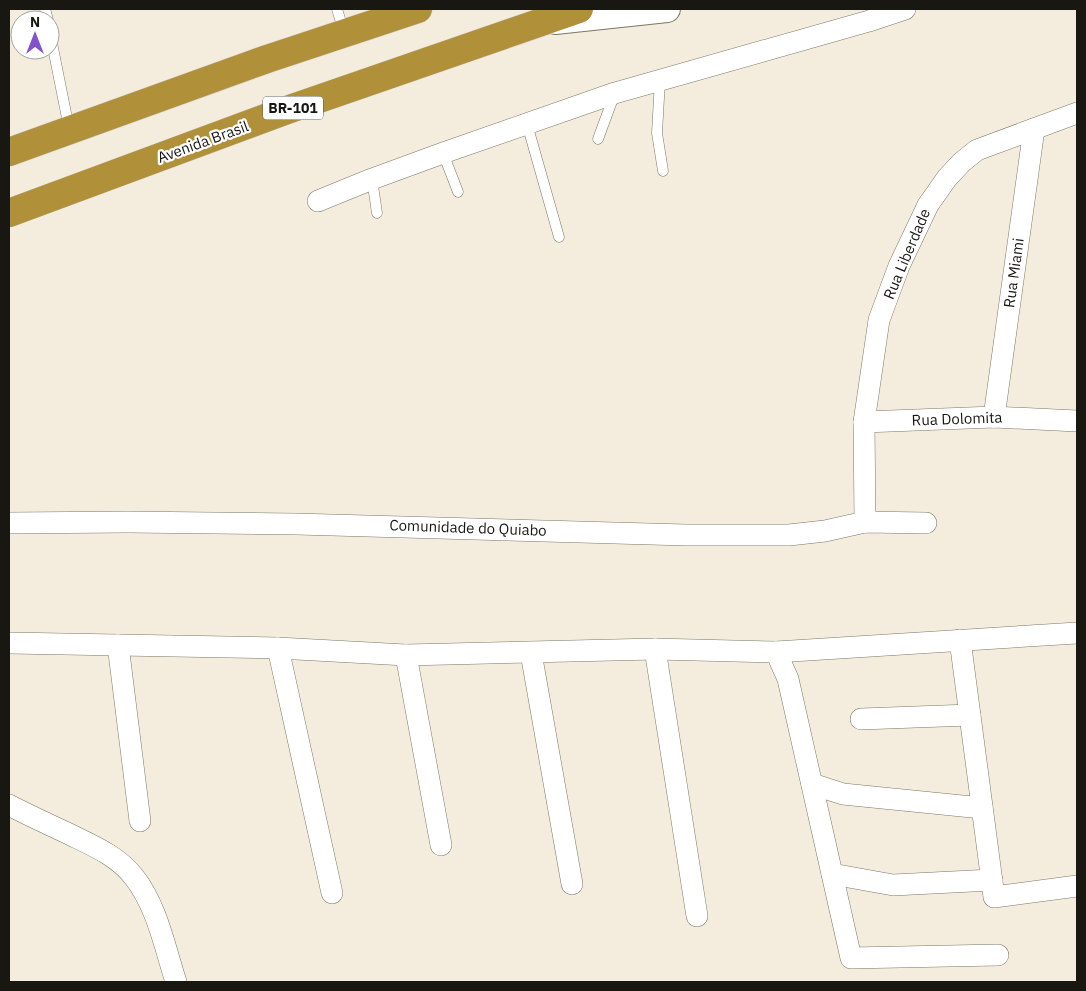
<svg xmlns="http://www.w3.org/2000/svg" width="1086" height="991" viewBox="0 0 1086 991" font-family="'IBM Plex Sans',sans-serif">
	<rect width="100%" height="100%" fill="#f4eddd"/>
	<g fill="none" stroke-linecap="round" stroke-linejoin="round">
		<g stroke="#7d7768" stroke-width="11">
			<g id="service">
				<path d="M45,9L48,20"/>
				<path d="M337,9L344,32"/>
				<path d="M50,33L69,128"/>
				<path d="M660,80L657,133L663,171"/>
				<path d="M527,124L559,237"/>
				<path d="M598,139L615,93"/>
				<path d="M443,153L458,192"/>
				<path d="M372,179L377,213"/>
			</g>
		</g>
		<g stroke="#7d7768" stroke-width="22">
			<g id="minor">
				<path d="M318,201L372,179L443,153L615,93L869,21L905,9"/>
				<path d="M994,417L1034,129"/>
				<path d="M864,422L879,320L899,266L928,205L947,178L962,162L977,150L1077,113"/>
				<path d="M865,522L864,422L994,417L1077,421"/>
				<path d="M9,523L128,522L296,524L686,535H789L825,531L865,522L926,523"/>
				<path d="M960,640L994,897L1077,886"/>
				<path d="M9,643L278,648L406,655L655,649L776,652L788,679L851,958L998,955"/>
				<path d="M118,645L140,821"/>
				<path d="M278,648L332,893"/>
				<path d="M655,649L697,916"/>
				<path d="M776,652L1077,633"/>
				<path d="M531,653L572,884"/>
				<path d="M406,655L441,845"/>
				<path d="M861,719L970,715"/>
				<path d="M812,784L843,794L982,808"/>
				<path d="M9,805C28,815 48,824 67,833C91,845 117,855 134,877C157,906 165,948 176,982"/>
				<path d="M832,874L893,885L992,880"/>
			</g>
		</g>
		<g stroke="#7d7768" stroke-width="28">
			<path id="tertiary" d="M555,21L667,9"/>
		</g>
		<g stroke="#d1d1d0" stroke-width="29">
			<g id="motorway">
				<path d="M9,152L267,59L418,9"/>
				<path d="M9,213L287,110L579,9"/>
			</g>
		</g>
		<use href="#service" stroke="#fff" stroke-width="10"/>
		<use href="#minor" stroke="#fff" stroke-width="21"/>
		<use href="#tertiary" stroke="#fff" stroke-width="26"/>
		<use href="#motorway" stroke="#b1903a" stroke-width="28"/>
	</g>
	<g text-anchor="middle" stroke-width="4.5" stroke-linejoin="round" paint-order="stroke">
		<rect fill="#fff" stroke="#5e5d59" stroke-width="1" x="263" y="96.5" width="60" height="23" rx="4"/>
		<g font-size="14" font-weight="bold" fill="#191712">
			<text x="293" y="113">BR-101</text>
		</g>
		<g font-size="15" fill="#191712" stroke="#fff">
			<text transform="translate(203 142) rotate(-20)" y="5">Avenida Brasil</text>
			<text transform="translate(907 254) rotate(-67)" y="5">Rua Liberdade</text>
			<text transform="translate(1014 273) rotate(-82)" y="5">Rua Miami</text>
			<text transform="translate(957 419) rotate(-2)" y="5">Rua Dolomita</text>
			<text transform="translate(468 528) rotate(2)" y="5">Comunidade do Quiabo</text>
		</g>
	</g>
	<rect width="1086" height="991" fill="none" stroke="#191712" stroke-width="20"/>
	<g transform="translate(35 35)"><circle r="24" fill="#ffffff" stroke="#a3a2a0"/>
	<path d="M0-4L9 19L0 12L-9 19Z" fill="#8152cb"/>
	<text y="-8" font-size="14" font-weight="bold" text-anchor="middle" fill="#191712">N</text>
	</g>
</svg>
